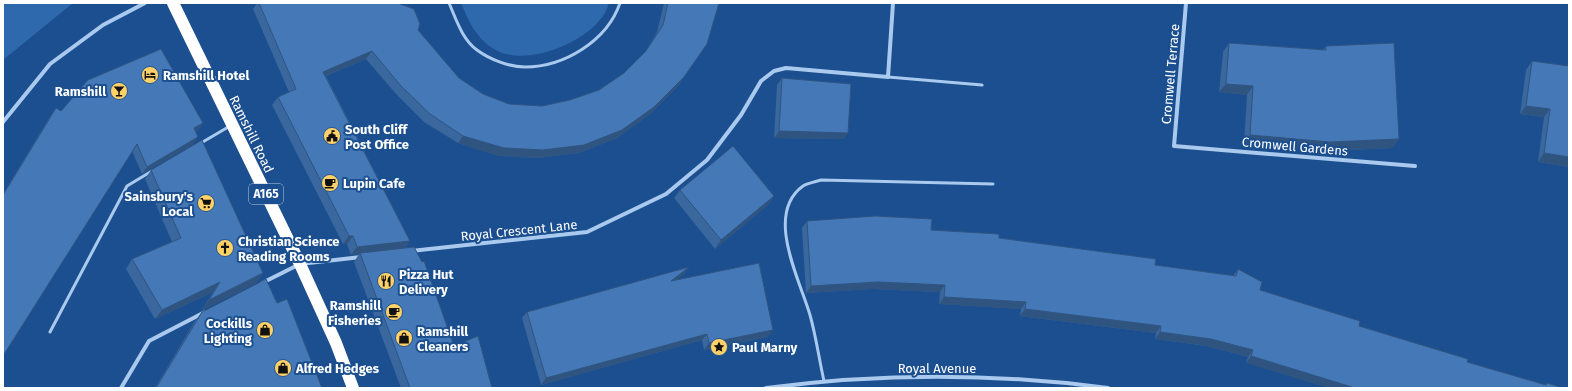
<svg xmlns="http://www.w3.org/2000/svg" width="1572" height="391" viewBox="0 0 1572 391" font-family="'Fira Sans',sans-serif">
	<rect width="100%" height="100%" fill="#1b4f8f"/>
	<g fill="#2e69ad">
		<path d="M3,3H73L3,60Z"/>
		<path d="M461,3H609C607,10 604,16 599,21C578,46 523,67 494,49C476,38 469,22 461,3Z"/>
	</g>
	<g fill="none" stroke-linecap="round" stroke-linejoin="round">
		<g stroke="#a9c9ee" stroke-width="3">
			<path d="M449,3C456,19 462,39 477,50C489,59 509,67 525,67C564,67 607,41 620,3"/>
			<path d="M888,77L982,85"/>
			<path d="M201,143L230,126"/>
			<path d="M50,332L127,186L152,171"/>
			<path d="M824,381C819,359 816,336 810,315C800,280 764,214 803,186C808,183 815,182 821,180L993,184"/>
		</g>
		<g stroke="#a9c9ee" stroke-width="4">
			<path d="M1186,3L1174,146L1415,166"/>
			<path d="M3,122L50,64L103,25L145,3"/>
			<path d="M411,251L587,232L666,194L707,160L741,115L761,81L774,71L786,68L888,77L893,3"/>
			<path d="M262,283L300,264L361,257"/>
			<path d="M121,388L149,341L205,312"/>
			<path d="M766,388C879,373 995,373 1108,388"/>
		</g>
		<path stroke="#fff" stroke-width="12" d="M173,3L300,264L336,343L353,388"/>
	</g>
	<g fill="#3a679d">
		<path d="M257,3H400L418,30L459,78L483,94L509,104L542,106L570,100L599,90L624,73L645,52L657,32L664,3H719L684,77L679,85L649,115L617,138L579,153L537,158L499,156L458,143L424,122L396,94L366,59L326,76L410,241L405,248L454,346L492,388H401L354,262L359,254L351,255L347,244H343L272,105L278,97L289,92L253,9Z"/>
		<path d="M1229,43L1323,50L1326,46L1393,148L1324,151L1244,144L1247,95L1219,92L1223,52Z"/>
		<path d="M1532,61L1569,66V167L1538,162L1544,117L1520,114L1526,70Z"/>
		<path d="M782,78L844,139L774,138L777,85Z"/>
		<path d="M56,108L61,111L203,123L198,130L195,132L193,144L142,174L132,151L3,356V194L51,115Z"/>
		<path d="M151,170L263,273L256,283L202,310L213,292L155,319L126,269L132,259L172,242L145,179Z"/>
		<path d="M680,190L774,196L768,205L715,249L674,198Z"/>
		<path d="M807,221L931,230L999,238L1155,265L1233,276L1238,269L1260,290L1359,326L1467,362L1545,385L1547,383L1563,388L1246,363L1248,357L1207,346L1155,339L1156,333L1020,316L1021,309L939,304L940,292L873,289L806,293L802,228Z"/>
		<path d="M689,267L684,274L676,280L768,337L704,350L702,340L541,385L522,318L527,312Z"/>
		<path d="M277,303L322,388H155L195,321L202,312Z"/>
	</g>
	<g fill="#305480">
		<path d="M372,51L366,59L318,79L323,72Z"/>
		<path d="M684,77L679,85L649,115L617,138L579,153L537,158L499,156L458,143L463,136Z"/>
		<path d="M1226,84L1253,86L1247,95L1219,92Z"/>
		<path d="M1526,106L1550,109L1544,117L1520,114Z"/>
		<path d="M203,123L198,130L189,135L194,128Z"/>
		<path d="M779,131L848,133L844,139L774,138Z"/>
		<path d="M1250,135L1399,139L1393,148L1324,151L1244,144Z"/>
		<path d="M198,137L193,144L142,174L147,167Z"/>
		<path d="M1544,153L1569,157V167L1538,162Z"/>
		<path d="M774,196L768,205L715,249L721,240Z"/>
		<path d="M349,236H353L347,244H343Z"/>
		<path d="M410,241L405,249L360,253L359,254L351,255L357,247Z"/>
		<path d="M689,267L684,274L667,288L671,281Z"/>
		<path d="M263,273L256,283L202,310L209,300Z"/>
		<path d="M220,282L213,292L155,319L162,310Z"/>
		<path d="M878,282L945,285L940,292L873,289L806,293L811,286Z"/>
		<path d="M944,297L1026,302L1021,309L939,304Z"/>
		<path d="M1025,309L1161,326L1156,333L1020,316Z"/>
		<path d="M773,330L768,337L704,350L709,343Z"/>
		<path d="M1160,332L1211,339L1253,350L1248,357L1207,346L1155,339Z"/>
		<path d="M707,334L702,340L541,385L546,378Z"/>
		<path d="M1251,356L1355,388H1328L1246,363Z"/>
	</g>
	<g fill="#4478b7" stroke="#305480">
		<path d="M259,3H400V4L414,9L420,24L418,30L459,78L483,94L509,104L542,106L570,100L599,90L624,73L646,51L663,25L668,3H719L707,44L684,77L654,107L622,130L584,145L543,150L504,148L463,136L430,114L401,86L372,51L323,72L410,241L357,247L353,236H349L278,97L296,89Z"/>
		<path d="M1229,43L1326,50V46L1394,43L1399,139L1330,142L1250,135L1253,86L1226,84Z"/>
		<path d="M161,49L203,123L194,128L198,137L147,167L137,144L3,356V195L56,108L61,111L88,80Z"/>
		<path d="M1532,61L1569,66V157L1544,153L1550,109L1526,106Z"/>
		<path d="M782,78L851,84L848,133L779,131Z"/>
		<path d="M202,140L263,273L209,300L220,282L162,310L132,259L181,238L151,170Z"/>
		<path d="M733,146L774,196L721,240L680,190Z"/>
		<path d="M875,216L932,219L931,230L999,234V238L1156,259L1155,265L1236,276L1238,269L1262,282L1260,290L1360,321L1359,326L1468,359L1467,362L1546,385L1547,383L1563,388H1355L1251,356L1253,350L1211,339L1160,332L1161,326L1025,309L1026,302L944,297L945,285L878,282L811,286L807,221Z"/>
		<path d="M414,247L422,262L424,261L454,346L478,336L492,388H410L360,253Z"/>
		<path d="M759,263L773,330L709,343L707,334L546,378L527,312L689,267L671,281Z"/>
		<path d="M266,279L277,303L287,299L322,388H156L202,312Z"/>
	</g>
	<defs>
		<g id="hotel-disc" transform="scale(0.9)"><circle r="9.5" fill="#ffd166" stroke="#1b4f8f"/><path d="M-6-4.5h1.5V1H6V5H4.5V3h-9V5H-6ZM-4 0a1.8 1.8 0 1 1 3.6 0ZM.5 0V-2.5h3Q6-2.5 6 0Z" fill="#111"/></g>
		<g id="bar-disc" transform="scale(0.9)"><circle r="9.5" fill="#ffd166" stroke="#1b4f8f"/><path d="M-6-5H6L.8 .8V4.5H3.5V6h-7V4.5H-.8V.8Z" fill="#111"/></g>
		<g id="civic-disc" transform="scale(0.9)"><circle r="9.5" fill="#ffd166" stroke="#1b4f8f"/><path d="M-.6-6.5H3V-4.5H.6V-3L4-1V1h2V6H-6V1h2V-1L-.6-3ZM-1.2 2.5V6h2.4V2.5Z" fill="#111"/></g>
		<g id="cafe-disc" transform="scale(0.9)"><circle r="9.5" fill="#ffd166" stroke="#1b4f8f"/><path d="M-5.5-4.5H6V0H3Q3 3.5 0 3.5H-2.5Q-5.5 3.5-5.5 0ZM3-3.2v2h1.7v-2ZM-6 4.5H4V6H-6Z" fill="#111"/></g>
		<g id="supermarket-disc" transform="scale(0.9)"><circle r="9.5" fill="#ffd166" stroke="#1b4f8f"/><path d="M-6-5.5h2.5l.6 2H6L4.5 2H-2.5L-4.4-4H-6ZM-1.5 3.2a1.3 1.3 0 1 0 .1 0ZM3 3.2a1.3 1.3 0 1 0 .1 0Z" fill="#111"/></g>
		<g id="church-disc" transform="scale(0.9)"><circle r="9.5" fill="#ffd166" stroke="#1b4f8f"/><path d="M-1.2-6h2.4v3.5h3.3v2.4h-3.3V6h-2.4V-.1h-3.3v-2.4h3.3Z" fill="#111"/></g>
		<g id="restaurant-disc" transform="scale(0.9)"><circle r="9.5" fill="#ffd166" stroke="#1b4f8f"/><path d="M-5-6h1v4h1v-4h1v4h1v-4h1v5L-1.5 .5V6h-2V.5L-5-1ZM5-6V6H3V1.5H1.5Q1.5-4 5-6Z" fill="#111"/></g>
		<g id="shop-disc" transform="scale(0.9)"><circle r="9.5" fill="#ffd166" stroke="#1b4f8f"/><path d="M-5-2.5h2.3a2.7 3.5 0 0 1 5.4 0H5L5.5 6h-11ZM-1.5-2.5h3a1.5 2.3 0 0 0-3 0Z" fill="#111"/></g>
		<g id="sight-disc" transform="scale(0.9)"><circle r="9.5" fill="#ffd166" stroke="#1b4f8f"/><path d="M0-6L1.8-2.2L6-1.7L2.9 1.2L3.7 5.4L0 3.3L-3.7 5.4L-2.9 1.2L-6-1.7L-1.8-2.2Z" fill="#111"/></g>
	</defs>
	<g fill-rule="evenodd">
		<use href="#hotel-disc" x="150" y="75"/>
		<use href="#bar-disc" x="119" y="91"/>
		<use href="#civic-disc" x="332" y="136"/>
		<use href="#cafe-disc" x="330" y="183"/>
		<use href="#supermarket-disc" x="206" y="203"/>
		<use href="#church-disc" x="225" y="248"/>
		<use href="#restaurant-disc" x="386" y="281"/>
		<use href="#cafe-disc" x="394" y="312"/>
		<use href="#shop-disc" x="265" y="330"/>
		<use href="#shop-disc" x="404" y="338"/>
		<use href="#sight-disc" x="719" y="347"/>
		<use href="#shop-disc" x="283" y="368"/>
	</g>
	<g text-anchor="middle" stroke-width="4" stroke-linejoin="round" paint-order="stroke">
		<rect fill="#1b4f8f" stroke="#bbcadd" stroke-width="1" x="249" y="184" width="34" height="20" rx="3"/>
		<g font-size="12" font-weight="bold" fill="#fff">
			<text x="266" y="198">A165</text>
		</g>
		<g font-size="13" fill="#fff" stroke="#1b4f8f">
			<text transform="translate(1170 74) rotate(-85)" y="5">Cromwell Terrace</text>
			<text transform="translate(252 134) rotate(64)" y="5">Ramshill Road</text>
			<text transform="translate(1295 146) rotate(5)" y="5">Cromwell Gardens</text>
			<text transform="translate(519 230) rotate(-6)" y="5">Royal Crescent Lane</text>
			<text x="937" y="373">Royal Avenue</text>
		</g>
		<g font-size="13" font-weight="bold" fill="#fff" stroke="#1b4f8f" text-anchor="start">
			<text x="163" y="80">Ramshill Hotel</text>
			<text x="106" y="96" text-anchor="end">Ramshill</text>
			<text x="345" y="134">South Cliff<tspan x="345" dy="15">Post Office</tspan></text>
			<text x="343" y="188">Lupin Cafe</text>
			<text x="193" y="201" text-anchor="end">Sainsbury's<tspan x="193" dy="15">Local</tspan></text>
			<text x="238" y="246">Christian Science<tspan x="238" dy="15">Reading Rooms</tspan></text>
			<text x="399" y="279">Pizza Hut<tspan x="399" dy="15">Delivery</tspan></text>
			<text x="381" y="310" text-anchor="end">Ramshill<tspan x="381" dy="15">Fisheries</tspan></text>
			<text x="252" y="328" text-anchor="end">Cockills<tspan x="252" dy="15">Lighting</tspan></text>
			<text x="417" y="336">Ramshill<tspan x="417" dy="15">Cleaners</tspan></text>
			<text x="732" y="352">Paul Marny</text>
			<text x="296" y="373">Alfred Hedges</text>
		</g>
	</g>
	<rect width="1572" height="391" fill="none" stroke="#ffffff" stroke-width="8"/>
</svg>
